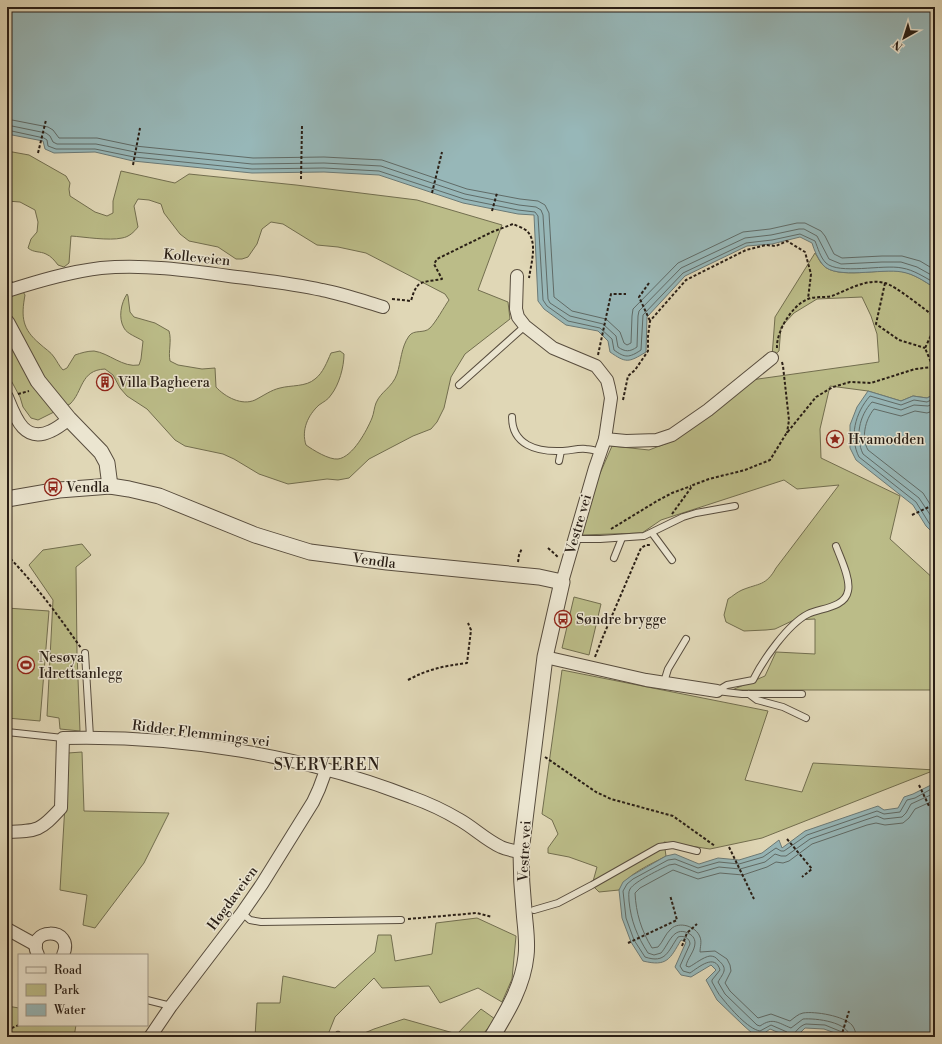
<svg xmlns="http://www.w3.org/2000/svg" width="942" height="1044" viewBox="0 0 942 1044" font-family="'Libre Bodoni',serif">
	<rect width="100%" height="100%" fill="#e0d7b6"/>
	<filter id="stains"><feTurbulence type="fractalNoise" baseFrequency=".005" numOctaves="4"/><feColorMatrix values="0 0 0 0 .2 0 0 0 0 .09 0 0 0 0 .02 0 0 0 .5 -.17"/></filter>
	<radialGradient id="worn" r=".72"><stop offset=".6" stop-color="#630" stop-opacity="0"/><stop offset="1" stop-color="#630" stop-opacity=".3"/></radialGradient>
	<g fill="#bbbc88" stroke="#726e4f">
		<path d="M7,151L29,155L66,176L70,183L69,189L70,196L95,212L107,216L113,213V201L121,171L175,183L189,174L296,185L417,200L502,225L478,290L508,302L510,319L465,354L451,377L444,408L437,422L431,429L413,436L369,459L349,478L338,480L327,479L288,484L259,474L234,459L223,454L185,446L175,440L147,409L127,396L120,388L113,375L105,369C80,370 83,392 70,404L38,420L31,418L23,407L20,397L7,373V278L20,287L25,295C21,317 22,329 40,344C44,348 51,352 54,357C57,361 59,366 63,370L67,368L75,355C81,353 87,351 94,351C109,353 123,368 139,365L141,359L143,341C137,337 127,334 124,328C118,318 121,303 127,294L128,296L130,312L134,317L155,323L169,331C172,341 168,351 170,361L178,365L202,369L215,368L216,387C225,397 242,406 255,400C263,396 271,390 280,388C291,385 306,387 315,379C323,373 327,362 331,353L340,351L344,354C344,367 339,385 331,395C328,400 323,402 319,405C308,415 301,430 306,445C313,450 329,460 338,459C353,457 367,430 372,418C374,413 374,408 376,403C381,391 392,388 397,374C401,362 401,347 409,336C414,329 424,334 430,328C436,322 444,307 449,300L445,294L366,253L338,247L317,245L283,224L271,222L262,229L257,244L248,257L242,259H236L218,247L189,241L180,234L164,213L161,204L149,200L138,199L134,206L138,227C134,232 129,237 122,238C109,241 85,237 71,236L69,263L64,267L58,265C55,261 51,256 46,254C40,251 34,253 28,248L31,239L37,232L38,222L35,210L20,202L7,201Z"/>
		<path d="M815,253C818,257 820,263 824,266C838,279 879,269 899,271C913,273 924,281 935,288V394L927,398L913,396L901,401L868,391L830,386L820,429L821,458L900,496L890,539L935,580V690H732L765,676L776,652L815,654V619L794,620L775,629L766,630L744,631L726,622L724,615L728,599C733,596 737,592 742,590C759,583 766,586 776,568L839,485L797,489L784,480L661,520L642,533L581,535L594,487L612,446L649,450L670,442L751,380L879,362L877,334L871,316L862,297L817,299L794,313L781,327L779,351L772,357L775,317Z"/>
		<path d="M82,544L91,555L76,567L77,653L80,731L60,729L59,718L47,716L53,600L29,565L43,550Z"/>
		<path d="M574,597L601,604L589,655L562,648Z"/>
		<path d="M7,608L49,611L40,721L7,718Z"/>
		<path d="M562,670L768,711L745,780L802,792L813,763L935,770L762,838L710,849L664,842L666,856C650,865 628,873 619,890L599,892L592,885L597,867L569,857L548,853V848L558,834L552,820L542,814Z"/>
		<path d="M82,752L84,811L169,813L144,863L95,928L83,925L87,895L60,890L68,753Z"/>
		<path d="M477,918L516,936L512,979L502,1002L478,988L440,1003L429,986L382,988L374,978L335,1017L327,1037H255L257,1003H280L283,976L335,988L375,952L378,935H391L395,961L432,954L436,923Z"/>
		<path d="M7,1006L19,1008V1025H76L74,1037H7Z"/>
		<path d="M481,1009L495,1019L481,1037H355L374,1029L404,1019L457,1034Z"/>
	</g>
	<g fill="#97b7b8" stroke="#6b7a77">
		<path d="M7,7H935V288C924,281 914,274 902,272C882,268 836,280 823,265C818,259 814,250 812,243L800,237L772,244L747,246L685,276L647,317L646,352C628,363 626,363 610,352L608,341L598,331L566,325L544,309L538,301L534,215L518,214L463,203L379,175L324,172L252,173L133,161L95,152L54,153L45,149L43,141L7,134Z"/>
		<path d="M868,391L901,401L913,396L927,398L935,394V535L926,526L913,505L856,460L850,448V425L857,407Z"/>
		<path d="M935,783V1037H846L824,1029L805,1028L796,1037H789L770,1029L762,1035L753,1034L743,1025L717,1000L706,980L716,970L711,965L691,977L681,975L675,967L686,942L681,940C670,959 667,967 643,961L631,942L622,918L619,890L623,882L631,876L666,856L675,854L699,864L718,858L739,860L762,853L779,840L782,848L805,831L878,806L884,810L898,808L904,797L913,794Z"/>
	</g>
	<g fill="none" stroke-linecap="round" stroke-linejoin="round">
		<g stroke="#606b67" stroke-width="1">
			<path d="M7,119L48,127L53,130L59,138H97L135,146L253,158L324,157L382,160L467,189L520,199L538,201L545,205L549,213L554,297L572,311L606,319L620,332L624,343L627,345L631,343L632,316L633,309L678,263L743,232L770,229L797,223H805L821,231L825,236L834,254L842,258L882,256H902L920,261L935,270"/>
			<path d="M7,125L46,133L50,136L53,142L57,144H96L135,152L252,164L324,163L381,166L465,194L519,205L536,207L541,210L543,215L548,299L550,303L570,316L603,324L616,336L618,347C625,352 630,352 637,347L638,316L639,311L681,268L745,238L771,235L799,229H804L817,236L829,259L841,264L882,262H901L917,267L935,277"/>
			<path d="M7,130L44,138L47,140L48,146L56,149H95L134,157L252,169L324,168L379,171L464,199L518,210L535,212L538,216L543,300L547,306L568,321L600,328L612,339L614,350C625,358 629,358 641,350L643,315L683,273L746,243L772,240L800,234L815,241C818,248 820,257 826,263C839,275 883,264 902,268C914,270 924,277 935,283"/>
			<path d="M935,398L927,402L914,400L901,405L870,396C855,413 849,437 859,457L916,502L929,523L935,530"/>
			<path d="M935,403L928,406L914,405L901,410L872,402C859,416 855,437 863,454L919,498L935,522"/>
			<path d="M935,410L927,413L915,411L901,416L874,409C865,420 861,438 868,450L923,493L935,512"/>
			<path d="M789,1037L787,1032L771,1025L760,1031C748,1029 730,1008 722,998C718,994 715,987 712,982V980L720,970C715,953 699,967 690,973L683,971L680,966L690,944C690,938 683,935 678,937C668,951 666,964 645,957L634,940L626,918L623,891L627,884L633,879L668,860L675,859L698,868L719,862L739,864L763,857L776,848L781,851H784L807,835L877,811L884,814L900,812L907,800L915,798L935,787"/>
			<path d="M793,1037C794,1032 801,1025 806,1024L825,1025L842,1032L845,1037"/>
			<path d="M850,1037C849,1022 816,1018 803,1019L791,1028C778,1023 773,1017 760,1026L757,1025L725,994L718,982C723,973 729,969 718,960C716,957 713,956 710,956C703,957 695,964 689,967L686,966C687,959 695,951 695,943C695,938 692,935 688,933C673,926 669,944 661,953L654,955L648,953C637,936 631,921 629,901C629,897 628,892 630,889C635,881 661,869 669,865L675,864L698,873L719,867L740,869L765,862L775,854L781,856H786L810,839L865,820L877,816L884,819L902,817L906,813L911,804L935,793"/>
			<path d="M856,1037C856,1033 855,1029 852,1025C844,1016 815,1011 803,1013C798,1014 794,1018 790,1021L771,1014L758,1018L730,991L725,983L731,971L730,965L727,959L715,951L700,952C700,947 702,942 700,937C696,926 679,921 671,929C665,934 663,942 658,947L652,948C641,930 636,913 635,893L640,888L673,870L698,879L720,873L743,875L767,867L776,862L783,863L789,861L812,844L867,825L876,823L885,825L903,823L909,818L915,809L935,800"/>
		</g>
		<g stroke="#584d3e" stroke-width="8">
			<g id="service">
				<path d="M459,385L525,326"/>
				<path d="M512,417C512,445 537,452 561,451C569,451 578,448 586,449C591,449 596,451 601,452"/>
				<path d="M559,461L561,451"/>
				<path d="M652,533L672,560"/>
				<path d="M574,539H600L644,536L683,517L696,513L735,506"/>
				<path d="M614,558L622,538"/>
				<path d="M85,653L90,737"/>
				<path d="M664,682L668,669L686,639"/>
				<path d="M717,691L727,685L753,680C763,660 788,624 808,614C820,608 845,608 848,591C851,579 840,557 836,546"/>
				<path d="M717,691L742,694H802"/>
				<path d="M749,694L757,700L783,707L806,718"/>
				<path d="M7,732L63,738"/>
				<path d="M534,910L558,903L592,885L659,847L673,845L697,851"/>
				<path d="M242,913L250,920L261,922L401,920"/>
				<path d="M147,1000L171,1006"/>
				<path d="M336,1037L338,1035"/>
			</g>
		</g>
		<g stroke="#584d3e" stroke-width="14">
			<g id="minor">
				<path d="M517,276L516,309L518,317L525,326L553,348L596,366L607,380L609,388L611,398L605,439L595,468L562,582"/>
				<path d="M7,291C38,281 68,272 101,268C143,264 187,270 229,276C260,280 291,283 322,290C343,294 363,301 383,307"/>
				<path d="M7,397C15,417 24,444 51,431C58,428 64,423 69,419"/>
				<path d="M605,439L626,441L657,440L672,435L708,410L772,358"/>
				<path d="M545,657L646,680L717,691"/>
				<path d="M7,832C38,831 40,831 61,808L63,738C179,735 303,755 411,797C428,803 445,811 460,820C474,828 486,840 501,847C507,850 515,851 521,852"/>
				<path d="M7,929L36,945"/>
				<path d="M38,955C24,927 76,926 63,955"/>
				<path d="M150,1037L171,1006L242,913L262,884L313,802L319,789L326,770"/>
			</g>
		</g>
		<g stroke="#584d3e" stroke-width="17">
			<g id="tertiary">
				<path d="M7,323L38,381L69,419L101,452L107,463L110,486"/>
				<path id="s1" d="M7,499L59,490L98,487L110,486L129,489L159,496L255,535L310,552L387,562L539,577L562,582L545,657L521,852C521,872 522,891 524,910C525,926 528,941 526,956C523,986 507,1012 492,1037"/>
			</g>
		</g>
		<g stroke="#2a1f16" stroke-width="2" stroke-dasharray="3 2" stroke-linecap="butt">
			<path d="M38,153L46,120"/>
			<path d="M133,165L140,128"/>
			<path d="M301,179L302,126"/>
			<path d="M432,193L442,152"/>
			<path d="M492,211L497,193"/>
			<path d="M649,283L639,297L650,321"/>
			<path d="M885,283L876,324L899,340L925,348"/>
			<path d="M392,299L411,301C417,279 421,283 442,279L434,264L437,259L492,232L513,224C517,226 524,228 527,231C538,242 531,264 529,278"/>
			<path d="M935,327L925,348L933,367L935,366"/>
			<path d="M777,348C776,332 792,305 808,299C816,296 824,298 832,296C848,290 866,278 885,283C896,286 924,309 935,317"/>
			<path d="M598,355L611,294H626"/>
			<path d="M782,362L783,366L789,420L787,433"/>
			<path d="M18,394L29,391"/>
			<path d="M623,400L628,376L635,370L648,351V336L650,321L686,280L746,250L766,245L776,246L787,241L805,252L811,274L808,299"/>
			<path d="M672,514L693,485L709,479L745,470L770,460L786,434L816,397L833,387L850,382L871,383L915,369L933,367L935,368"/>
			<path d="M912,515L935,504"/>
			<path d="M611,529L657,501L672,493L691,486"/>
			<path d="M548,548L558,557"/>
			<path d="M7,555C35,584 58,615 81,648"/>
			<path d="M518,562L519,555L522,548"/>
			<path d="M595,657L602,639L641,548L646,545H651"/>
			<path d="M408,680C428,669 444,666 467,663L471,630L468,623"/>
			<path d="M545,757L596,792L611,799L673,816L715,846"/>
			<path d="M919,785L929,806"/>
			<path d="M787,839L812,869L802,877"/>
			<path d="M729,847L754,899"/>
			<path d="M408,919L477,913L492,917"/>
			<path d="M628,943L677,920L670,895"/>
			<path d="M682,946L687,933L697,924"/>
			<path d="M7,1030L19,1025"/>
			<path d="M841,1037L849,1011"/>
		</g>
		<use href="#service" stroke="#ebe5d0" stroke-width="6"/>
		<use href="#minor" stroke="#ebe5d0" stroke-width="12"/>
		<use href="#tertiary" stroke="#ebe5d0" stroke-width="15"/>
	</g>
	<defs>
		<g id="building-ring" transform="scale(0.9)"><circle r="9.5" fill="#ebe5d0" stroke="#8f2418" stroke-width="1.5"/><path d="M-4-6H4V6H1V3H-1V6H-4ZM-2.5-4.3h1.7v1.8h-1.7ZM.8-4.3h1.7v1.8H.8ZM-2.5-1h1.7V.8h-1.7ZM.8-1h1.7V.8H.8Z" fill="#8f2418"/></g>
		<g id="sight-ring" transform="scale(0.9)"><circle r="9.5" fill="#ebe5d0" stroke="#8f2418" stroke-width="1.5"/><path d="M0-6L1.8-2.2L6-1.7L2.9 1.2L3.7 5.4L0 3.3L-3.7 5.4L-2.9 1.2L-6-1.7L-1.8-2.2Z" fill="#8f2418"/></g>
		<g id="bus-ring" transform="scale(0.9)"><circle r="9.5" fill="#ebe5d0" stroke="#8f2418" stroke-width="1.5"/><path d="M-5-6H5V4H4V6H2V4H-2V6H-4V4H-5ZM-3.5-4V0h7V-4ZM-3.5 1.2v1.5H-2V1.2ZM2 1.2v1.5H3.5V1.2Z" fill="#8f2418"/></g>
		<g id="stadium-ring" transform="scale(0.9)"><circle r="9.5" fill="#ebe5d0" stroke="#8f2418" stroke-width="1.5"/><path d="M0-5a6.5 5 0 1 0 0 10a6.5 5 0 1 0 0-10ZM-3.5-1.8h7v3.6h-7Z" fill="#8f2418"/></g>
	</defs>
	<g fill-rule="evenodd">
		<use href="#building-ring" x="105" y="382"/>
		<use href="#sight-ring" x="835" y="439"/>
		<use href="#bus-ring" x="53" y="487"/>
		<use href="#bus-ring" x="563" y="619"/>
		<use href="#stadium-ring" x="26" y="665"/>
	</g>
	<g text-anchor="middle" stroke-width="3" stroke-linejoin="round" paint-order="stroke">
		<g font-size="14" fill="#2a1f16" stroke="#ebe5d0">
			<text transform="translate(197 257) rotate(6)" y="5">Kolleveien</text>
			<text transform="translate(578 524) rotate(-74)" y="5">Vestre vei</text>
			<text dy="5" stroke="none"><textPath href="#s1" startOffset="380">Vendla</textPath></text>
			<text transform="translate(201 733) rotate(7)" y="5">Ridder Flemmings vei</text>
			<text transform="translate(524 851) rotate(-87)" y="5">Vestre vei</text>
			<text transform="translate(232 898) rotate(-54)" y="5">Høgdaveien</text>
		</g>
		<g font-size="14" fill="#2a1f16" stroke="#ebe5d0" text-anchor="start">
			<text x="118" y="387">Villa Bagheera</text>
			<text x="848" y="444">Hvamodden</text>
			<text x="66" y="492">Vendla</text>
			<text x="576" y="624">Søndre brygge</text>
			<text x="39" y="662">Nesøya<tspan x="39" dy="16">Idrettsanlegg</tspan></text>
		</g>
		<g font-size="16" letter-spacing="1" fill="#2a1f16" stroke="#ebe5d0">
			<text x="327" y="770">SVERVEREN</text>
		</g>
	</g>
	<rect width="942" height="1044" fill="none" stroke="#e0d7b6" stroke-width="24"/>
	<rect x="8" y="8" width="926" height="1028" fill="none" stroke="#2a1f16" stroke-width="2"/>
	<rect x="12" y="12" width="918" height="1020" fill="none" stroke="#2a1f16"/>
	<rect x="18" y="954" width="130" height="72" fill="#ebe5d0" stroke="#9e9686"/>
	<rect x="26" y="967" width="20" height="6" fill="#ebe5d0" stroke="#9e9686"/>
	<text x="54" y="974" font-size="12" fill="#2a1f16">Road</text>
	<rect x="26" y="984" width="20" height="12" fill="#bbbc88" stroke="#9e9686"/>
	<text x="54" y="994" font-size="12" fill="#2a1f16">Park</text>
	<rect x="26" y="1004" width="20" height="12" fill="#97b7b8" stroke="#9e9686"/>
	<text x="54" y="1014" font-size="12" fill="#2a1f16">Water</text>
	<g transform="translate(904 38) rotate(219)" stroke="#ebe5d0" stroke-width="3" paint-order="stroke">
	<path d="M0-3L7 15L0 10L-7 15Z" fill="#2a1f16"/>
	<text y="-6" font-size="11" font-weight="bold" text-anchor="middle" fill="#2a1f16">N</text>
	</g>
	<rect width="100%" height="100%" filter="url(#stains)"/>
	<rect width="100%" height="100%" fill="url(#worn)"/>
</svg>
